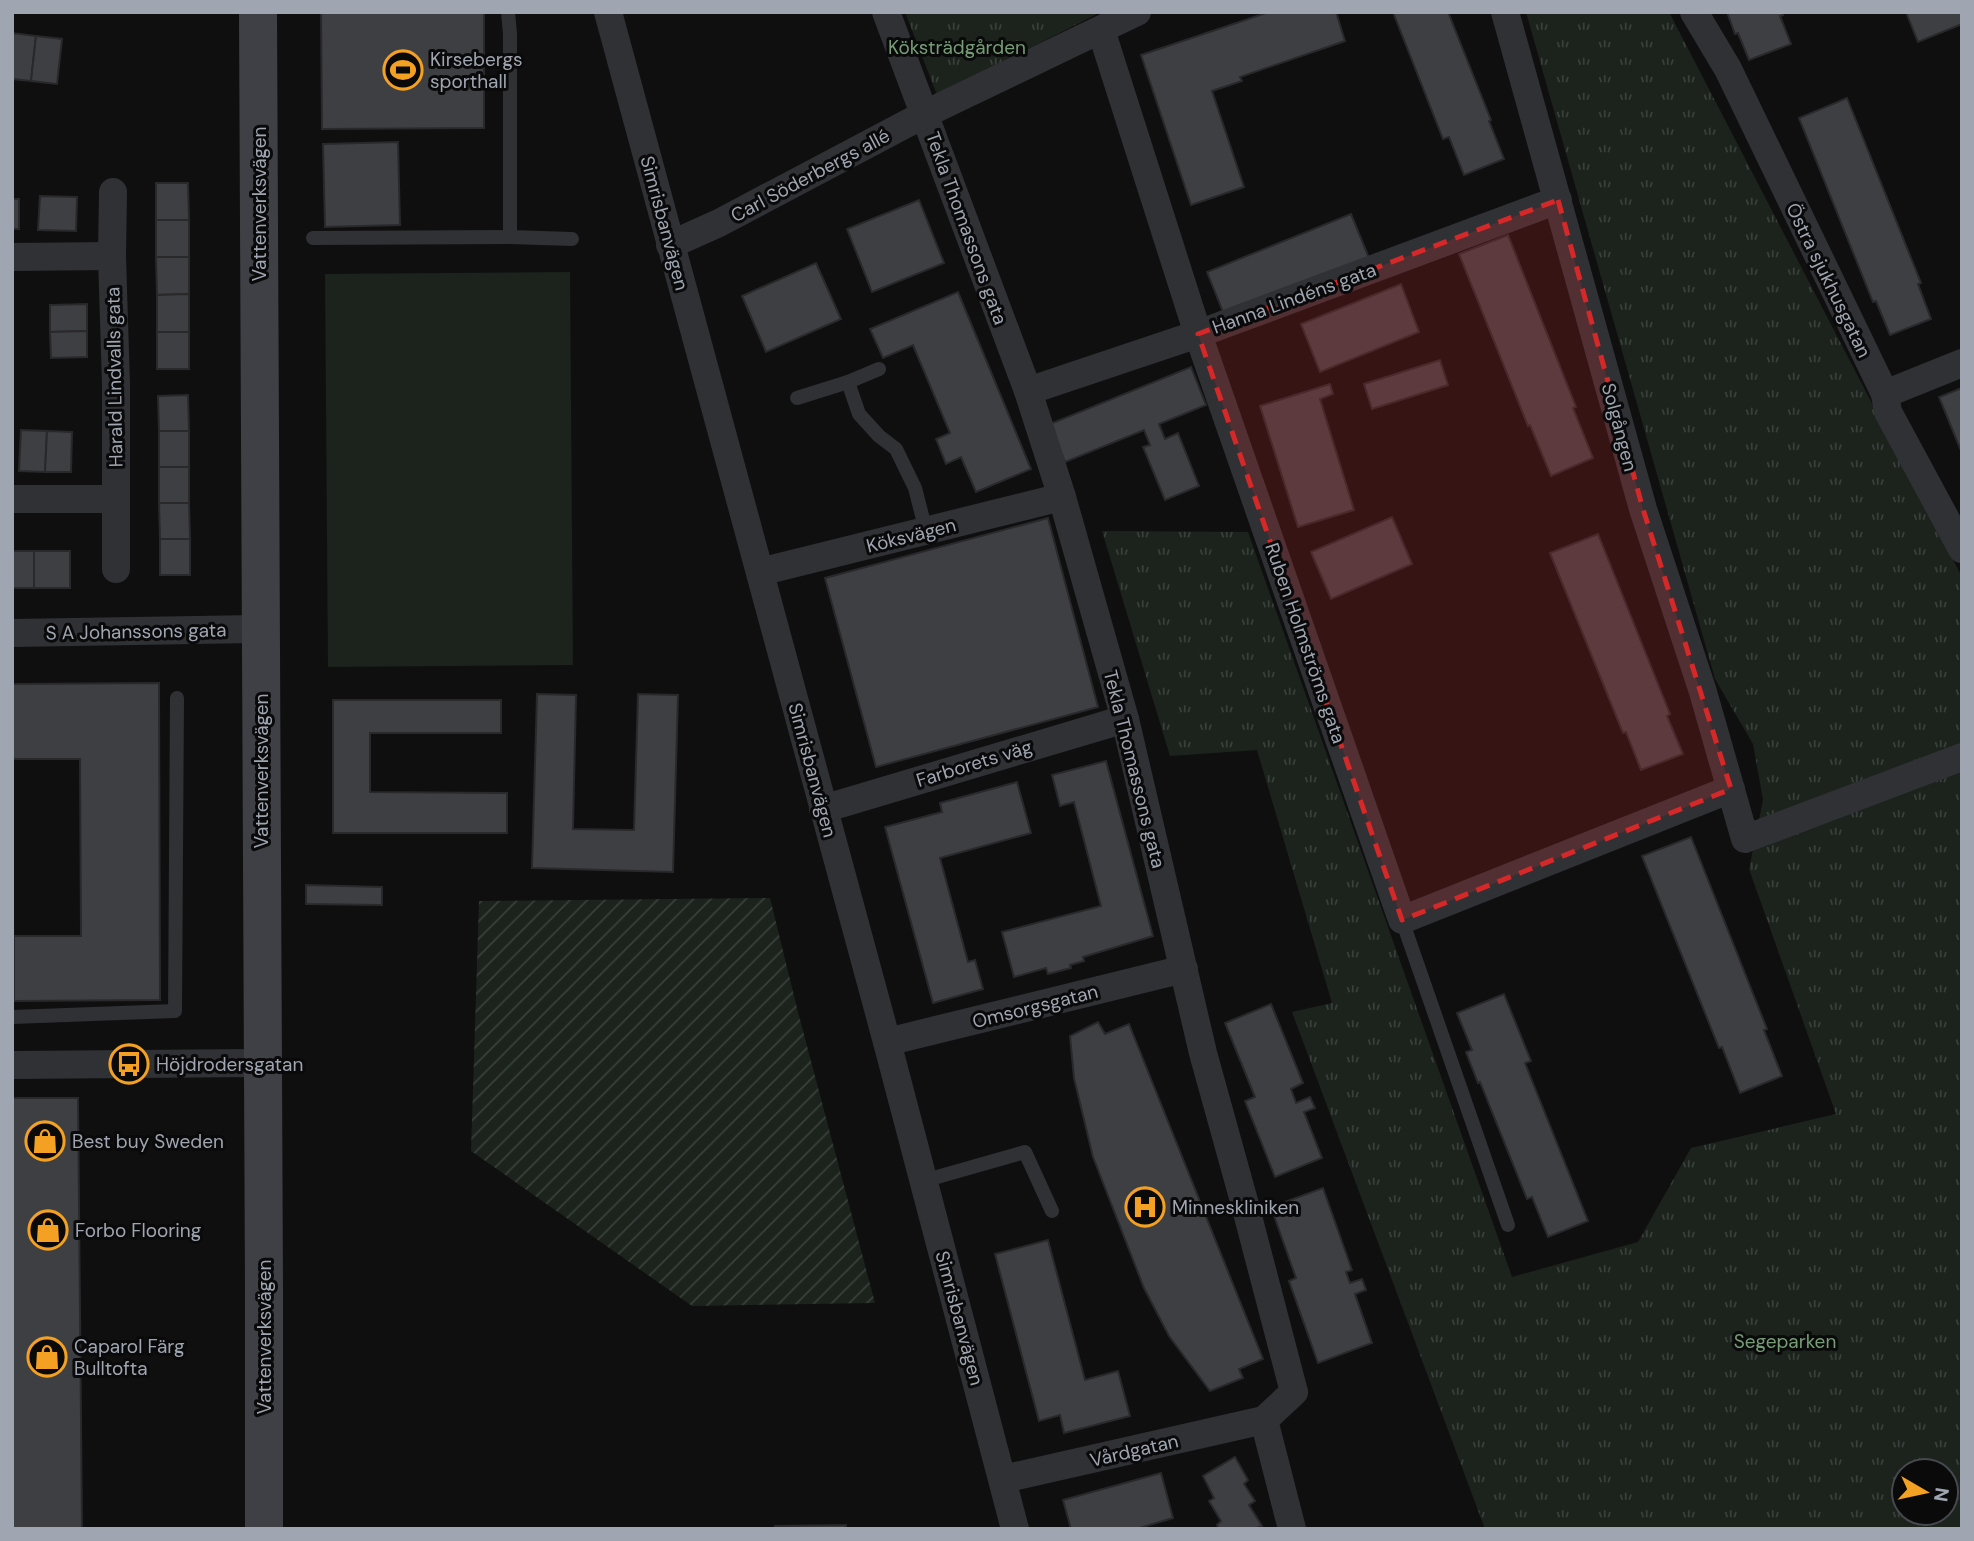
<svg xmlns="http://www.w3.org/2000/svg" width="1974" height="1541" viewBox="0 0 1974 1541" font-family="'DM Sans',sans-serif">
	<defs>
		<pattern id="grass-tufts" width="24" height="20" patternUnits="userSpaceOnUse" patternTransform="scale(1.75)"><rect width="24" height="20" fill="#1b231c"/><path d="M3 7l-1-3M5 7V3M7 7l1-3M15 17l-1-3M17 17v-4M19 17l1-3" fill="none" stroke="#39403b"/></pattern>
		<pattern id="garden-furrows" width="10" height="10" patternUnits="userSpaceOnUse" patternTransform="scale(1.75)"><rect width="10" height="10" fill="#1b231c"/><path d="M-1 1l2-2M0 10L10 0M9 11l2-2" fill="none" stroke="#39403b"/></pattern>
	</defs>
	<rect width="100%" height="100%" fill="#0f0f10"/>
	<g fill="url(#grass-tufts)" fill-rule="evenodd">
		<path d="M905,12H1101L937,95Z"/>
		<path d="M1526,12H1669L1962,577V1529H1485L1292,1012L1332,1003L1257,750L1170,756L1102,531L1248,532L1512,1277L1638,1242L1691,1148L1836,1114L1749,869L1763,800L1753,744L1715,679ZM1904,1471H1946V1513H1904Z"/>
	</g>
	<path fill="url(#garden-furrows)" d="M770,898L798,1012L875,1303L692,1306L471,1151L479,901Z"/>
	<path fill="#1b231c" d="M570,272L573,665L328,667L325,274Z"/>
	<g fill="#3e3f43" stroke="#29292c" stroke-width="2">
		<path d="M321,12H484V128L322,129Z"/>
		<path d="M1269,12H1336L1345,41L1240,77L1242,81L1212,91L1244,187L1191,205L1141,55Z"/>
		<path d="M1393,12H1448L1491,120L1489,121L1504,159L1464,175L1449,137L1443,139Z"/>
		<path d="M1727,12H1782L1783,15L1780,16L1791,44L1749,60L1738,33L1735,34Z"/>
		<path d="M1906,12H1962V24L1918,42Z"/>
		<path d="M12,33L36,36L31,81L12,79Z"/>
		<path d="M36,36L62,39L57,84L31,81Z"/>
		<path d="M1847,98L1921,283L1918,284L1931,319L1890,335L1876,301L1873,302L1799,118Z"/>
		<path d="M398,142L400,225L325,227L323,144Z"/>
		<path d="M156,183H188L189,220H156Z"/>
		<path d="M40,196L77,197L76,231L38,230Z"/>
		<rect x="12" y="199" width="7" height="30"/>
		<path d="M919,200L944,263L872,292L847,229Z"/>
		<path d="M1351,214L1369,258L1225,317L1207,272Z"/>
		<rect x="156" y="220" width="33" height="37"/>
		<path d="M1508,235L1576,407L1573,408L1593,458L1551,476L1530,425L1528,426L1459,254Z"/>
		<path d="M156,257H189V294L157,295Z"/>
		<path d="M816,263L841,319L766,352L742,296Z"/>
		<path d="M1401,284L1419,332L1320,372L1301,324Z"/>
		<path d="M958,292L1031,469L976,492L961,457L946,464L936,439L950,433L913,345L883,358L870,329Z"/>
		<path d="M189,294V332H157V295Z"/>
		<path d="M87,304V331L50,332V305Z"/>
		<path d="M87,331V357L51,358L50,332Z"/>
		<rect x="157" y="332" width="32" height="37"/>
		<path d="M1440,360L1448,385L1372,409L1364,384Z"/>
		<path d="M1191,367L1206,405L1159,424L1165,439L1178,433L1199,486L1165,500L1143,447L1150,445L1144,430L1065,462L1050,424Z"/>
		<path d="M1330,384L1333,394L1320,399L1354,510L1298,527L1260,406Z"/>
		<path d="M1962,388V453L1939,397Z"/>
		<path d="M188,395L189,431H159L158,396Z"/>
		<path d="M21,430L47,431L45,472L19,471Z"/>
		<path d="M47,431L72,432L71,472H45Z"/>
		<rect x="159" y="431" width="30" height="36"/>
		<rect x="159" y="467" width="30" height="36"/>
		<path d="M159,503H189L190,539H160Z"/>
		<path d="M1392,517L1412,564L1331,599L1311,552Z"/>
		<path d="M1048,518L1098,707L876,767L825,578Z"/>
		<path d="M1598,534L1670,714L1667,716L1683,754L1641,770L1626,732L1623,733L1550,553Z"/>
		<rect x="160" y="539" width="30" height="36"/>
		<rect x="12" y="551" width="22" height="37"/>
		<rect x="34" y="551" width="36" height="37"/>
		<path d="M159,683L160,1000L14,1001V936H81L80,759H12V684Z"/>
		<path d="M537,694L576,695L573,829L634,830L638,694L678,695L673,872L532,868Z"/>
		<path d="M333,700H501V733H370V792L507,793V833H333Z"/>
		<path d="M1106,761L1153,936L1083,957L1084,961L1070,965L1071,968L1048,974L1046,968L1014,977L1002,932L1101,906L1074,802L1060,806L1052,775Z"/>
		<path d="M1017,782L1031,833L940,858L968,962L975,960L983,989L933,1003L885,827L942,812L940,803Z"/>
		<path d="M1691,837L1767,1029L1764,1030L1782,1076L1740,1093L1722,1047L1719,1048L1642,856Z"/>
		<path d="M306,885L382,887V905L306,904Z"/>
		<path d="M1504,994L1531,1061L1525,1063L1588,1221L1548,1237L1532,1197L1527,1199L1480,1082L1478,1083L1466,1052L1472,1050L1457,1013Z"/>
		<path d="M1271,1004L1303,1083L1291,1089L1296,1103L1310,1097L1315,1108L1304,1112L1322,1158L1275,1177L1245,1101L1255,1097L1225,1023Z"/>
		<path d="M1098,1022L1105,1034L1129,1024L1263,1359L1239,1369L1243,1378L1210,1391L1169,1336L1144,1288L1093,1157L1074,1078L1070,1036Z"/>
		<path d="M12,1098H78L82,1529H12Z"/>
		<path d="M1323,1188L1352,1270L1346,1272L1350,1283L1362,1279L1366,1290L1355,1294L1372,1343L1318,1363L1289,1281L1296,1278L1271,1207Z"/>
		<path d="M1048,1240L1085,1380L1118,1371L1130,1416L1064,1433L1060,1415L1039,1421L995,1254Z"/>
		<path d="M1235,1457L1248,1480L1244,1484L1255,1501L1249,1505L1262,1526L1254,1529H1219L1217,1525L1221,1521L1209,1501L1214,1498L1203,1476Z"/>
		<path d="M1161,1473L1173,1518L1136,1529H1071L1063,1500Z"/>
		<path d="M846,1525V1529H775V1526Z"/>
	</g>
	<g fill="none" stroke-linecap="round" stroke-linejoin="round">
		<g stroke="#303135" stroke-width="14">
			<path d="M508,12L510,34V237"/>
			<path d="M313,238L510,237L572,239"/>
			<path d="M879,369L848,382L859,414L879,436L896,449L915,488L926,531"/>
			<path d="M797,398L848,382"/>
			<path d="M1402,920L1508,1225"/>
			<path d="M12,1017L175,1011L177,698"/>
			<path d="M923,1181L1025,1152L1052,1211"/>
		</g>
		<g stroke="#303135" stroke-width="28">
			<path d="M608,12L887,1042L1015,1529"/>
			<path d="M886,12L1028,391L1062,497L1125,719L1203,1053L1244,1201L1294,1392L1264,1420L1292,1529"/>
			<path d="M1505,12L1643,509L1703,692L1745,839L1962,757"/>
			<path d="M1694,12L1728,69L1885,394L1888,412L1962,549"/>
			<path d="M1101,30L1198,334L1402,920L1731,789"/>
			<path d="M113,192L112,256L116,385V569"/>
			<path d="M670,245L719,223L925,114L1137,12"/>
			<path d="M12,257L112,256"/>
			<path d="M1028,391L1198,334L1558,200"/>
			<path d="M1885,394L1962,363"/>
			<path d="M12,499H116"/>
			<path d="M760,572L1062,497"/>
			<path d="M12,633L261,629"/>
			<path d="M823,809L1125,719"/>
			<path d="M887,1042L1184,969"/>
			<path d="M12,1065L262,1063"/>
			<path d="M1003,1479L1264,1420"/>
		</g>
		<path stroke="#3e4045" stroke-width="38" d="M258,12L264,1287V1529"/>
	</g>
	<path fill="#d62828" fill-opacity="0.2" stroke="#d62828" stroke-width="5" stroke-dasharray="14 9" stroke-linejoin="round" d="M1558,200L1643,509L1731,789L1402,920L1198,334Z"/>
	<defs>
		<g id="stadium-ring" transform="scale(2.0125)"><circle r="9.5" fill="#0a0a0b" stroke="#f4a123" stroke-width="1.5"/><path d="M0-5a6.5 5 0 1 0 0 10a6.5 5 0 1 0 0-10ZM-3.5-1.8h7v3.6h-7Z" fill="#f4a123"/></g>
		<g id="bus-ring" transform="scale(2.0125)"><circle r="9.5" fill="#0a0a0b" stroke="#f4a123" stroke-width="1.5"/><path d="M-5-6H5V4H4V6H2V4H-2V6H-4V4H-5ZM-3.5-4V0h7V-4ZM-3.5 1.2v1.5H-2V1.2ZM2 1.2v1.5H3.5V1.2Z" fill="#f4a123"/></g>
		<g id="shop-ring" transform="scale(2.0125)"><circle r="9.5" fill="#0a0a0b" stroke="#f4a123" stroke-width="1.5"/><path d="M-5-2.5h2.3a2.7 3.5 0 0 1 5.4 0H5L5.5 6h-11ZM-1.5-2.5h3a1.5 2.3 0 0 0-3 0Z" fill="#f4a123"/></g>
		<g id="hospital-ring" transform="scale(2.0125)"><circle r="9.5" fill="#0a0a0b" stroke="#f4a123" stroke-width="1.5"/><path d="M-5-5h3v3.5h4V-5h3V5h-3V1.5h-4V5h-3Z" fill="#f4a123"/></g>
	</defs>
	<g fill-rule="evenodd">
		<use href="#stadium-ring" x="403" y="70"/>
		<use href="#bus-ring" x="129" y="1064"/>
		<use href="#shop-ring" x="45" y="1141"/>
		<use href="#hospital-ring" x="1145" y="1207"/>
		<use href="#shop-ring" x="48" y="1230"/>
		<use href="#shop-ring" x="47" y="1357"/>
	</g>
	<g text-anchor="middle" stroke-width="6" stroke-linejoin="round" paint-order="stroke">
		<g font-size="19" fill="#769d76" stroke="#0a0a0b">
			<text x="957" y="54">Köksträdgården</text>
			<text x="1785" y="1348">Segeparken</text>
		</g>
		<g font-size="19" fill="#9fa6b1" stroke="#0a0a0b" text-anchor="start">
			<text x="430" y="66">Kirsebergs<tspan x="430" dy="22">sporthall</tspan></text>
			<text x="156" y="1071">Höjdrodersgatan</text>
			<text x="72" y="1148">Best buy Sweden</text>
			<text x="1172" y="1214">Minneskliniken</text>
			<text x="75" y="1237">Forbo Flooring</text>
			<text x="74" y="1353">Caparol Färg<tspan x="74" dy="22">Bulltofta</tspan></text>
		</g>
		<g font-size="19" fill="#9fa6b1" stroke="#0a0a0b">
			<text transform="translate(810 175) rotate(-28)" y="7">Carl Söderbergs allé</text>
			<text transform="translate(259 204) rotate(-90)" y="7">Vattenverksvägen</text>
			<text transform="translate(665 223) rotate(75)" y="7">Simrisbanvägen</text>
			<text transform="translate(967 228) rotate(70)" y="7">Tekla Thomassons gata</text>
			<text transform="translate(1829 280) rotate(64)" y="7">Östra sjukhusgatan</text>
			<text transform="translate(1294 298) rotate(-20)" y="7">Hanna Lindéns gata</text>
			<text transform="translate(114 377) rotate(-91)" y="7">Harald Lindvalls gata</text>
			<text transform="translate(1620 427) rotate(75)" y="7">Solgången</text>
			<text transform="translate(911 535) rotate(-14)" y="7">Köksvägen</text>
			<text transform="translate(136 631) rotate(-1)" y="7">S A Johanssons gata</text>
			<text transform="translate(1306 643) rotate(71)" y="7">Ruben Holmströms gata</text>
			<text transform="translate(974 763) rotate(-17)" y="7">Farborets väg</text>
			<text transform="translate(1135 769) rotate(76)" y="7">Tekla Thomassons gata</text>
			<text transform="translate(813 770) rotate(75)" y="7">Simrisbanvägen</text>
			<text transform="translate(261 771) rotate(-90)" y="7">Vattenverksvägen</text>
			<text transform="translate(1035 1006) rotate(-14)" y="7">Omsorgsgatan</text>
			<text transform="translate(960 1318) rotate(75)" y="7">Simrisbanvägen</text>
			<text transform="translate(264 1337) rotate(-90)" y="7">Vattenverksvägen</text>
			<text transform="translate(1134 1450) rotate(-13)" y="7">Vårdgatan</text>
		</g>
	</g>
	<rect width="1974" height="1541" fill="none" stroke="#9fa6b1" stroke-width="28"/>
	<g transform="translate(1925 1492) rotate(99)"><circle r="33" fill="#0a0a0b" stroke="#46484d" stroke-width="2"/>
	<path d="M0-5L12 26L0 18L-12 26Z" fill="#f4a123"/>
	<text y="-10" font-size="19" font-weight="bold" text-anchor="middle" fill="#9fa6b1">N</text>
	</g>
</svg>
